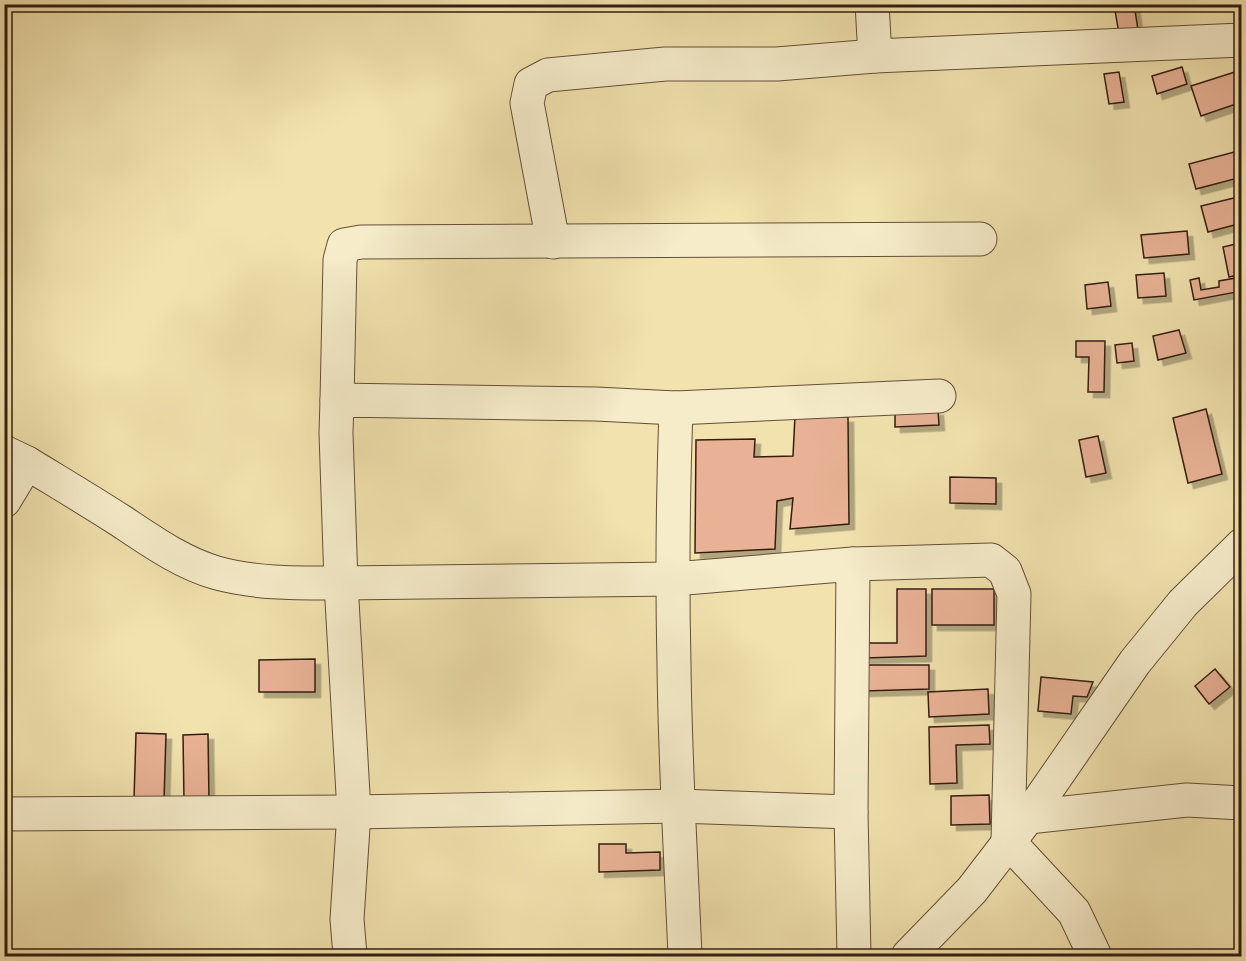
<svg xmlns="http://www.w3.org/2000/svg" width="1246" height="961" viewBox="0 0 1246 961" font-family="'IM FELL Great Primer',serif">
	<defs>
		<filter id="shadow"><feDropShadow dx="5.5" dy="5.5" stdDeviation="0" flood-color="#0004"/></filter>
	</defs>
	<rect width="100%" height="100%" fill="#f1e2ae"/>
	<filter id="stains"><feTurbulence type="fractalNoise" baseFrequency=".00333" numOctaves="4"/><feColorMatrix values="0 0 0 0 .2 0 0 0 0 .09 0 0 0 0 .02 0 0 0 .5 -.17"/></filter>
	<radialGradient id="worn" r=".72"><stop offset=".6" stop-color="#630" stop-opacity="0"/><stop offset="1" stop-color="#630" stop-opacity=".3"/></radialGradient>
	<g fill="#e9b296" stroke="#341e0f" stroke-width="1.5" filter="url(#shadow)">
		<path d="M1114,4H1134L1138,30L1119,34Z"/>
		<path d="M1182,67L1187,84L1157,94L1152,76Z"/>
		<path d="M1238,71L1242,81V102L1201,116L1191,86Z"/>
		<path d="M1119,72L1124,102L1109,104L1104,74Z"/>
		<path d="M1242,150V177L1196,189L1189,164Z"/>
		<path d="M1242,196V223L1208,232L1201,206Z"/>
		<path d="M1187,231L1189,254L1144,258L1141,235Z"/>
		<path d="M1236,244L1242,274L1229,277L1223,247Z"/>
		<path d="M1164,273L1166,296L1138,298L1136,275Z"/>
		<path d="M1242,277V291L1194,300L1190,280L1199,278L1201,290L1219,287V281Z"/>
		<path d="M1108,282L1111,306L1087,309L1085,285Z"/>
		<path d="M1179,330L1186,353L1158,360L1153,336Z"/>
		<path d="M1076,341H1105L1104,392H1088L1089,357H1076Z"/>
		<path d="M1132,343L1134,361L1117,363L1115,345Z"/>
		<path d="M1206,409L1222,474L1188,483L1173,418Z"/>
		<path d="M938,410L939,425L895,427V411Z"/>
		<path d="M795,416L848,417L849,524L790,529L793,498L777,501L775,549L695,553L696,440L755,439L754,457L793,456Z"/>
		<path d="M1098,436L1106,473L1086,477L1079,440Z"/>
		<path d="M950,477L996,478V504L950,503Z"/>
		<path d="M897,589H926V656L865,658V643H897Z"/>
		<rect x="932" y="589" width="62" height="36"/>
		<path d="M315,659V692H259V660Z"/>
		<path d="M861,665H929V689L864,691Z"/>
		<path d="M1215,669L1230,687L1209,704L1195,686Z"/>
		<path d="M1041,677L1093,682L1087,697L1073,696L1071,714L1038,711Z"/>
		<path d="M988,689L989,714L929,717L928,692Z"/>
		<path d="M989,725L990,744L956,745L957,783L930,784L929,727Z"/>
		<path d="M136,733L166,734L164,800L134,799Z"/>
		<path d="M208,734L209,800L184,801L183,735Z"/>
		<path d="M989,795L990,824L951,825V796Z"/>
		<path d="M599,844H626V853L660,852V870L599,872Z"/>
	</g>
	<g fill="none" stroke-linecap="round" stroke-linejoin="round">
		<g stroke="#634f37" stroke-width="35">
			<g id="minor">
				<path d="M872,4L875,56L1242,40"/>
				<path d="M553,242L527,103L531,84L548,75L665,64H777L875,56"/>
				<path d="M337,400L340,260L344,245L361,242L980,239"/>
				<path d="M676,408L939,396"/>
				<path d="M4,452L27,463C58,482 90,501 121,521C151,541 182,563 217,573C257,584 300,583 341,583L354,812L347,919L350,956"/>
				<path d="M4,501L27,463"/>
				<path d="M853,564L991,560L1005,571L1014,594L1008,841L1074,912L1095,956"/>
				<path d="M4,814L354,812L678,806L851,812L854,956"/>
				<path d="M1028,817L1187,800L1242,803"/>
				<path d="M685,956C681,859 675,762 674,664C672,579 673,493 676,408L596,404L337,400L336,433L341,583L674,579L853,564L851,812"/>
				<path d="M908,956L972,890L1028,817L1135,662L1183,603L1242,545"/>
			</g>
		</g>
		<use href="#minor" stroke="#f6ecca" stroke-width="33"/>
	</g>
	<rect width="1246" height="961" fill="none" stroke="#f1e2ae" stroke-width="24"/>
	<rect x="6" y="6" width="1234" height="949" fill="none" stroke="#341e0f" stroke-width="3"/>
	<rect x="12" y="12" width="1222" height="937" fill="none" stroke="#341e0f" stroke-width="1.5"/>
	<rect width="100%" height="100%" filter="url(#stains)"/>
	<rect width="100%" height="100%" fill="url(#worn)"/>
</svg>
